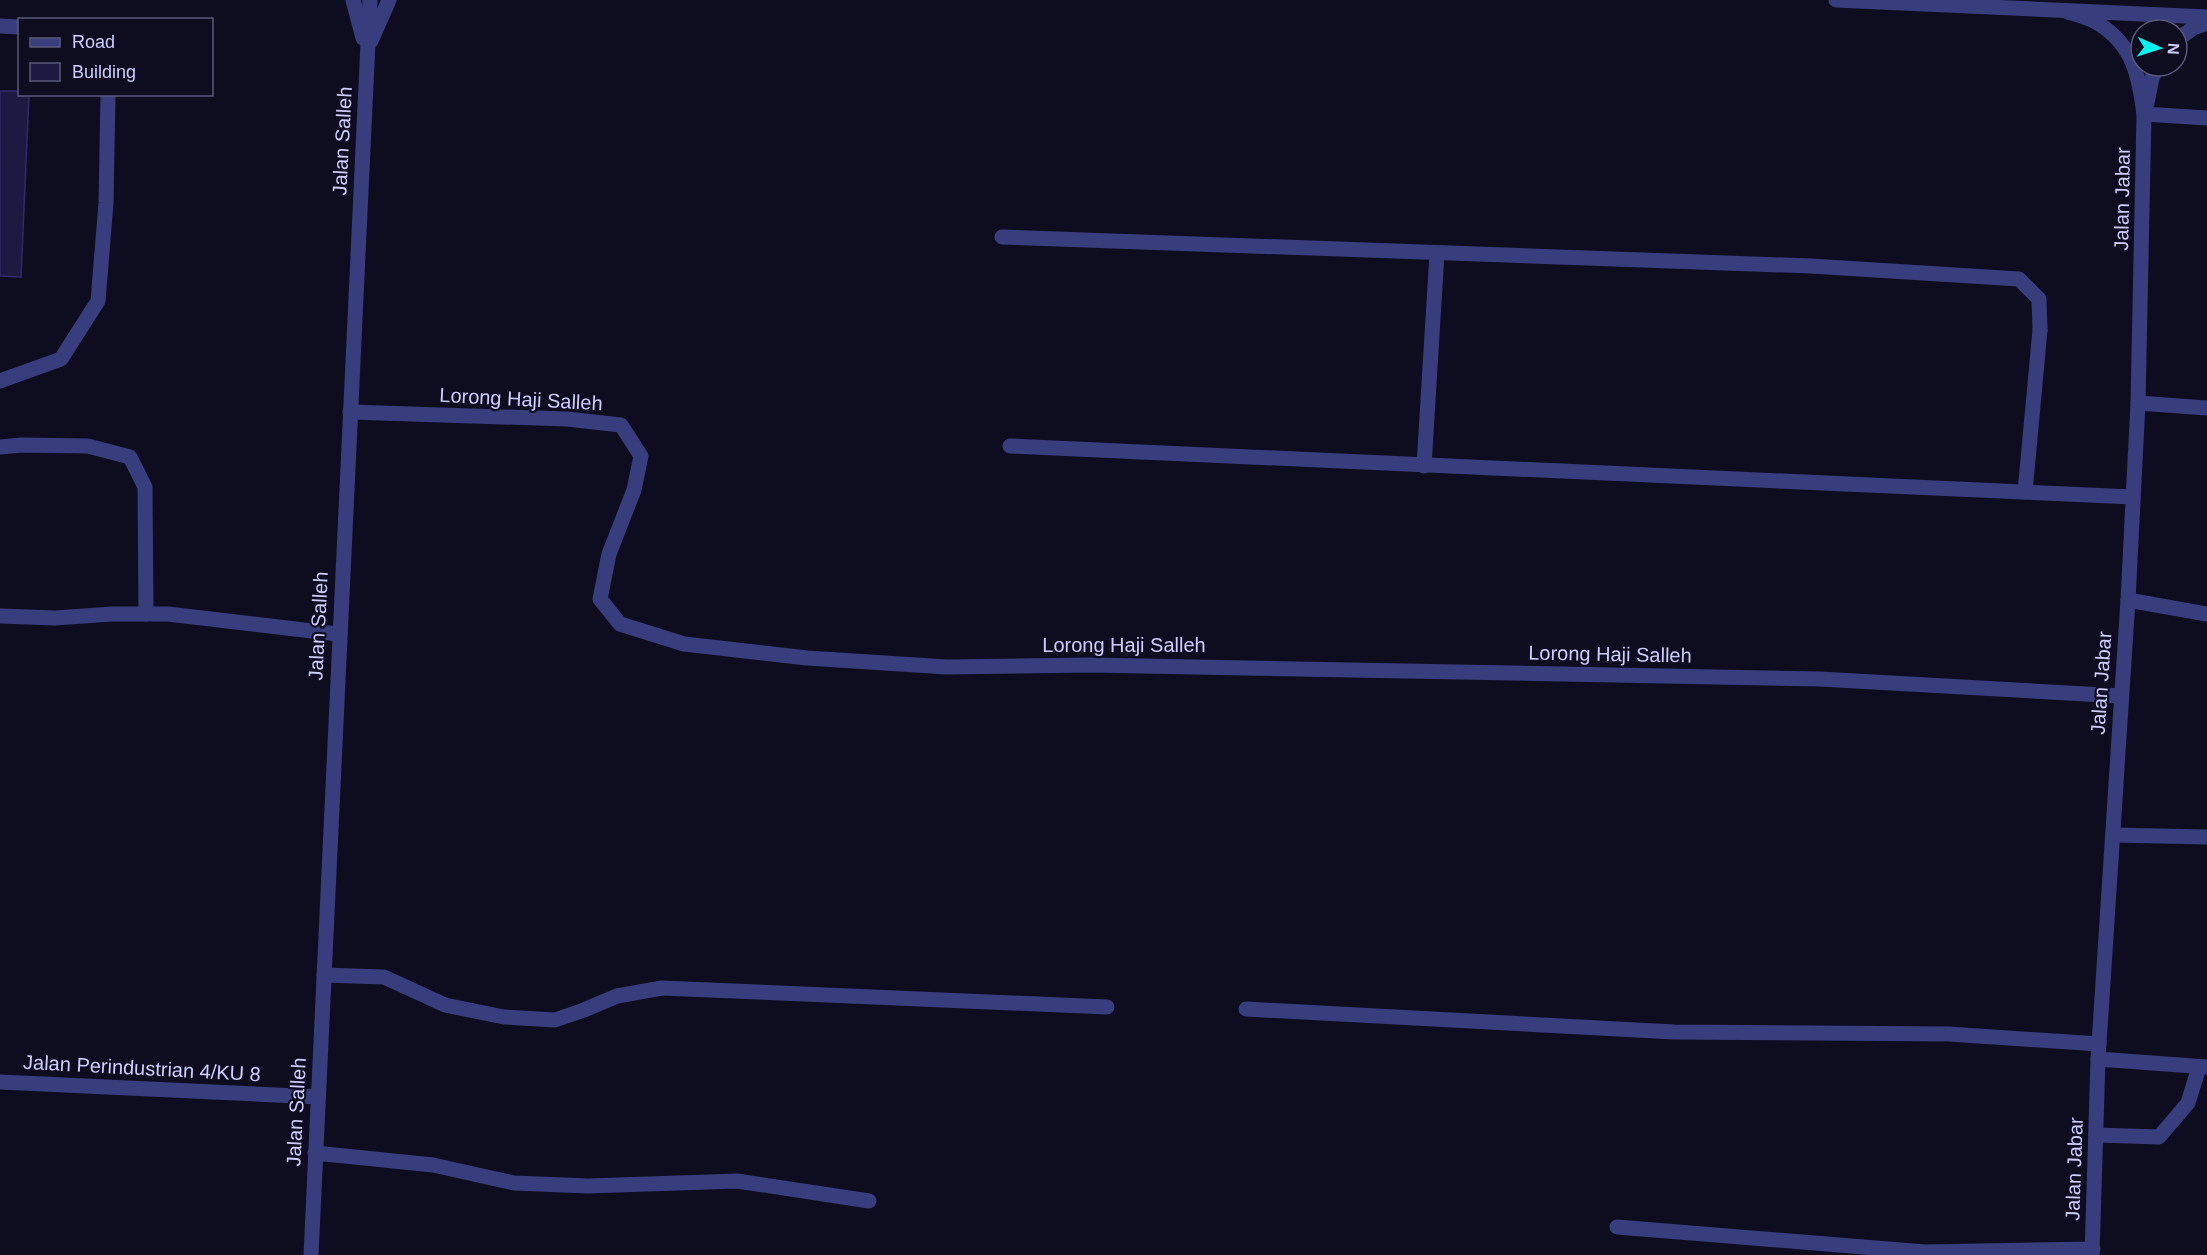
<svg xmlns="http://www.w3.org/2000/svg" width="2207" height="1255" viewBox="0 0 2207 1255" font-family="Helvetica,sans-serif">
	<rect width="100%" height="100%" fill="#0e0d20"/>
	<path fill="#1d1940" stroke="#312b6c" stroke-width="1.5" d="M0,91H20V94H29L21,277L0,276Z"/>
	<g fill="none" stroke-linecap="round" stroke-linejoin="round">
		<g stroke="#383d7e" stroke-width="15">
			<path d="M0,26L20,27"/>
			<path d="M1002,237L1811,266L2019,279L2039,299L2040,330"/>
			<path d="M0,381L61,359L98,301L106,203L108,94"/>
			<path d="M0,447L21,445L88,446L130,457L145,487L146,614"/>
			<path d="M0,616L55,618L112,614H168L338,634"/>
			<path d="M2113,835L2207,837"/>
		</g>
		<g stroke="#383d7e" stroke-width="15">
			<path d="M2068,12C2078,15 2091,18 2099,24C2134,46 2139,77 2144,114L2138,403L2128,600L2098,1059L2092,1255"/>
			<path d="M2177,40L2193,28L2207,23"/>
			<path d="M2147,103L2152,78L2158,66"/>
			<path d="M2144,114L2207,118"/>
			<path d="M2138,403L2207,408"/>
			<path d="M350,412L567,419L621,425L641,456L634,490L609,554L600,599L620,624L684,644L807,658L947,667L1092,665L1820,679L2121,696"/>
			<path d="M1010,446L2133,497"/>
			<path d="M1424,466L1437,253"/>
			<path d="M2025,492L2040,330"/>
			<path d="M2128,600L2207,614"/>
			<path d="M324,975L384,977L445,1005L504,1017L555,1020L584,1010L617,996L662,988L1107,1007"/>
			<path d="M1246,1009L1674,1032L1949,1034L2099,1044"/>
			<path d="M2098,1059L2207,1067"/>
			<path d="M0,1082L318,1097"/>
			<path d="M2097,1135L2159,1137L2188,1103L2199,1067"/>
			<path d="M315,1153L433,1165L514,1183L588,1186L737,1181L869,1201"/>
			<path d="M1617,1227L1925,1252L2093,1249"/>
		</g>
		<g stroke="#383d7e" stroke-width="15">
			<path d="M353,0L363,38"/>
			<path d="M1836,0L2207,17"/>
			<path d="M371,41L389,0"/>
			<path d="M311,1255L370,0"/>
		</g>
	</g>
	<g text-anchor="middle" stroke-width="4.5" stroke-linejoin="round" paint-order="stroke">
		<g font-size="20" fill="#ccccfe" stroke="#0e0d20">
			<text transform="translate(342 141) rotate(-87)" y="7">Jalan Salleh</text>
			<text transform="translate(2122 199) rotate(-89)" y="7">Jalan Jabar</text>
			<text transform="translate(521 399) rotate(3)" y="7">Lorong Haji Salleh</text>
			<text transform="translate(318 626) rotate(-87)" y="7">Jalan Salleh</text>
			<text x="1124" y="652">Lorong Haji Salleh</text>
			<text transform="translate(1610 654) rotate(1)" y="7">Lorong Haji Salleh</text>
			<text transform="translate(2101 683) rotate(-86)" y="7">Jalan Jabar</text>
			<text transform="translate(142 1068) rotate(3)" y="7">Jalan Perindustrian 4/KU 8</text>
			<text transform="translate(296 1112) rotate(-87)" y="7">Jalan Salleh</text>
			<text transform="translate(2074 1169) rotate(-88)" y="7">Jalan Jabar</text>
		</g>
	</g>
	<rect x="18" y="18" width="195" height="78" fill="#0e0d20" stroke="#5a5979" stroke-width="1.5"/>
	<rect x="30" y="38" width="30" height="9" fill="#383d7e" stroke="#5a5979" stroke-width="1.5"/>
	<text x="72" y="48" font-size="18" fill="#ccccfe">Road</text>
	<rect x="30" y="63" width="30" height="18" fill="#1d1940" stroke="#5a5979" stroke-width="1.5"/>
	<text x="72" y="78" font-size="18" fill="#ccccfe">Building</text>
	<g transform="translate(2159 48) rotate(93)"><circle r="28" fill="#0e0d20" stroke="#5a5979" stroke-width="1.5"/>
	<path d="M0-4.5L10 22L0 15L-10 22Z" fill="#03f3f2"/>
	<text y="-9" font-size="16" font-weight="bold" text-anchor="middle" fill="#ccccfe">N</text>
	</g>
</svg>
